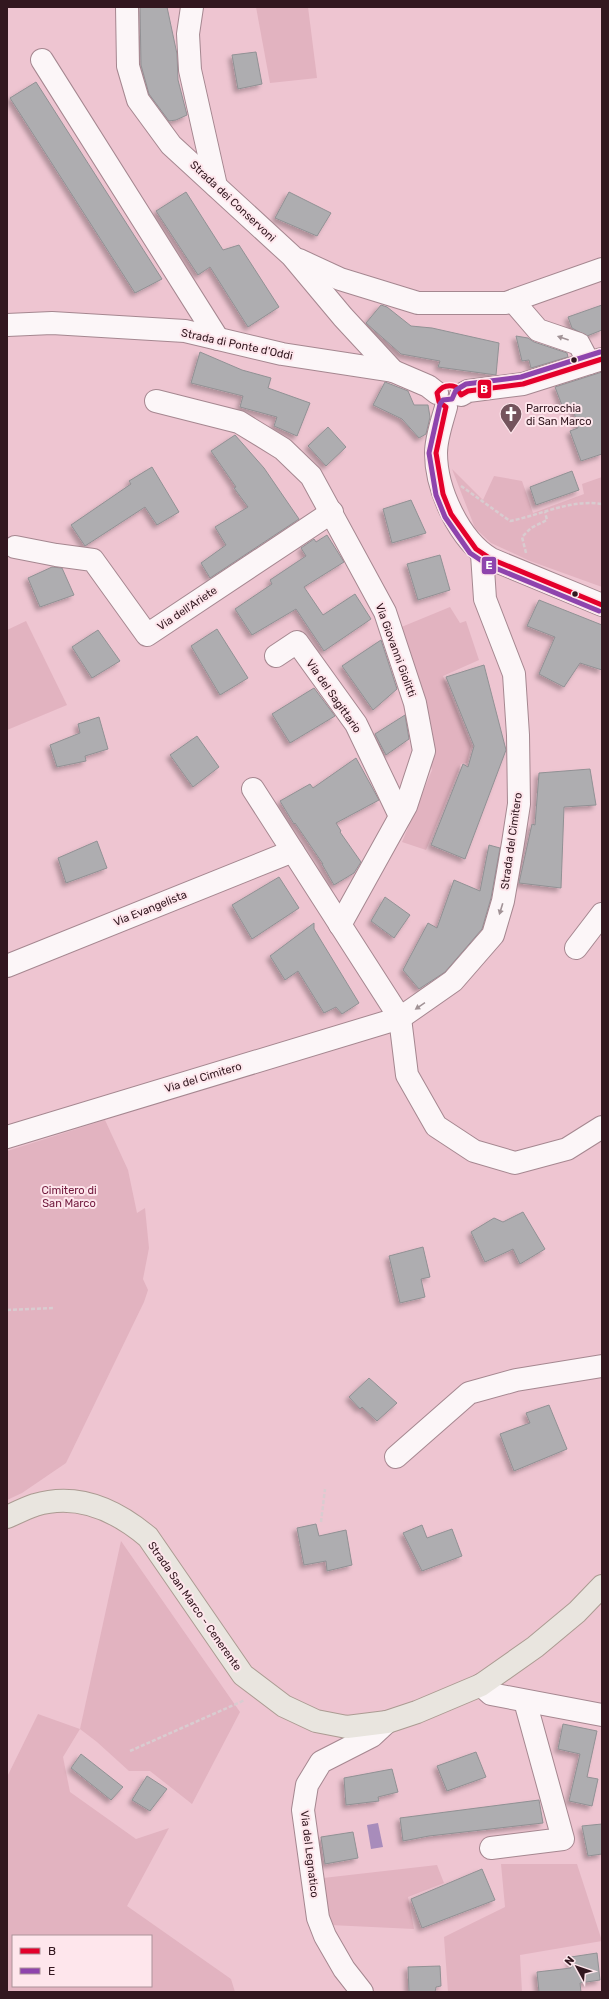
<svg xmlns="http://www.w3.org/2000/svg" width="609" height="1999" viewBox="0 0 609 1999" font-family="Rubik,sans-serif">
	<defs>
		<filter id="shadow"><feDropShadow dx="-3.5" dy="3.5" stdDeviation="2" flood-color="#0004"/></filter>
	</defs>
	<rect width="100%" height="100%" fill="#eec5d1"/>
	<g fill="#e2b3c0" fill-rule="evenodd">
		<path d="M256,7H308L317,78L270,83Z"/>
		<path d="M452,469L483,500L494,476L522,481L533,513L584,494L582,484L602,477V587L530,561L491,543L475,528Z"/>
		<path d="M450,607L460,623L466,621L479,660L443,676L471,746L467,763L461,764L426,850L402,842L432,770L399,628Z"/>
		<path d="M26,621L67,705L7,730V630Z"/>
		<path d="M105,1120L128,1170L137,1213L145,1208L149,1248L143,1279L148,1290L144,1302L66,1463L22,1493L7,1500V1151Z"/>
		<path d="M121,1541L240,1712L192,1804L150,1771H129L97,1742L80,1729L63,1757L70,1792L136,1839L169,1828L127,1906L231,1979L235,1992H7V1777L38,1714L80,1729ZM13,1936H151V1986H13Z"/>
		<path d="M501,1864H577L602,1941L520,1955L522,1992H448L444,1937L505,1907Z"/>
		<path d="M437,1865L444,1883L408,1897L414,1929L330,1925L323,1878Z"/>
	</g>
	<path fill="#a88cbb" d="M378,1823L383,1847L371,1849L367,1825Z"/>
	<g fill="#aeadb0" stroke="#919194" filter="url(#shadow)">
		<path d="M140,7H167L177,54L178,80L187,115L176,120L169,121L149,94L141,65Z"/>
		<path d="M256,52L262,84L238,89L232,55Z"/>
		<path d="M36,82L162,279L135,293L10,98Z"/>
		<path d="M186,192L223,250L239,245L279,307L248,327L210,267L198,275L156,211Z"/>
		<path d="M289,192L331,213L317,236L275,218Z"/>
		<path d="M381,305L387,307L411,326L432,328L499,343L496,375L438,367L440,361L401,354L366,323Z"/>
		<path d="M602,305V330L587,336L572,328L568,317Z"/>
		<path d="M516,336L528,338L534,342L567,353L568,357L531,368L529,360L522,361Z"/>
		<path d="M200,352L242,370L271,378L268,388L310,403L297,436L274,426L277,417L240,407L243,396L191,383Z"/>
		<path d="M602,372V454L581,461L570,431L578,428L572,404L563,408L555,387Z"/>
		<path d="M385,382L408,391L414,405H428L430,417L426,434L419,438L402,419L373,405Z"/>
		<path d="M328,427L346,447L326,466L308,446Z"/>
		<path d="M235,435L264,468L299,519L210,578L201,563L226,545L215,527L248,507L234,488L236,487L211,451Z"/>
		<path d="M152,467L179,512L157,525L145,507L85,546L71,525L131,484L129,481Z"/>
		<path d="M572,471L579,490L536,505L530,487Z"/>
		<path d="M411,500L426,533L392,543L383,509Z"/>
		<path d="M327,535L344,562L304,587L323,615L355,594L371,619L324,651L296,609L252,635L235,609L272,584L270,580L306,556L301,548L314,539L316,542Z"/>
		<path d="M440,555L450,590L418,600L407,564Z"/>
		<path d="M52,567L62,568L74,595L40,607L28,578Z"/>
		<path d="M539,600L602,625V670L580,663L564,687L539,674L555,637L527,626Z"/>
		<path d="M217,629L248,678L220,695L191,646Z"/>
		<path d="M98,630L120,661L92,678L72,647Z"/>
		<path d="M381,640L397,689L373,710L342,666Z"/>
		<path d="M484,665L506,750L465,859L431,845L463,764L468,767L474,746L446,677Z"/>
		<path d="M314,688L335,716L290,743L272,714Z"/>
		<path d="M405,715L409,739L386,755L375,734Z"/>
		<path d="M99,717L108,749L85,756L86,761L57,767L50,745L80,733L78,724Z"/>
		<path d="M197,736L219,767L193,787L170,755Z"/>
		<path d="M356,758L379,800L336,823L341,831L340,832L361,862L354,873L334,885L322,864H323L295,823L294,824L280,801L310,784L313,788Z"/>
		<path d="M590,769L596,805L564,807L561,888L519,883L532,824L535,825L539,773Z"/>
		<path d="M97,841L107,868L66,883L58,858Z"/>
		<path d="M489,845L500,848L491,898L482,929L445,972L419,989L403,970L428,923L437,928L454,880L480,891Z"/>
		<path d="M279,877L299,908L252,939L232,905Z"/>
		<path d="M385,897L410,915L394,938L371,921Z"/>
		<path d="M314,923V929L359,1003L342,1014L336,1007L324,1013L298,971L285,980L270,956Z"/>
		<path d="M523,1212L545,1249L520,1264L513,1249L485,1262L471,1232L494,1218L503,1222Z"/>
		<path d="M423,1247L430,1277L421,1279L425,1297L400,1303L389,1256Z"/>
		<path d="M369,1378L397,1403L377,1421L362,1407L360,1409L349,1397Z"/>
		<path d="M549,1405L567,1449L514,1471L500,1434L530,1423L526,1413Z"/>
		<path d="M316,1524L319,1536L346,1530L352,1565L327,1571L326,1561L304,1565L297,1528Z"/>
		<path d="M422,1525L427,1538L452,1529L462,1556L422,1571L403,1533Z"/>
		<path d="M563,1724L597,1731L587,1777L598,1779L592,1806L569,1801L580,1754L558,1749Z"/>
		<path d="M476,1752L486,1777L447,1791L437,1766Z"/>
		<path d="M81,1754L123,1787L111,1800L71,1768Z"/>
		<path d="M392,1769L398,1792L378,1797L379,1801L346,1805L344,1778Z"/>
		<path d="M147,1776L167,1789L150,1811L132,1800Z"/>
		<path d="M539,1800L543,1823L429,1836L403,1841L400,1818Z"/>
		<path d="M602,1824V1854L588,1856L582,1826Z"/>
		<path d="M353,1832L358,1858L325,1864L321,1837Z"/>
		<path d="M482,1869L495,1900L422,1928L411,1899Z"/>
		<path d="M597,1953L600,1980L580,1983L581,1992H539L537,1972L571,1968V1957Z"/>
		<path d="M440,1966L441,1986L436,1987L435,1992H409L408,1967Z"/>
	</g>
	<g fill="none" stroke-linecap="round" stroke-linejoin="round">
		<g stroke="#a58790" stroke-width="24">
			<g id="minor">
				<path d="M127,7L128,66L138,100L171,145L292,256L343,317L393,371"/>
				<path d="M192,7L188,34L190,70L216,186"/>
				<path d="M42,60L218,339"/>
				<path d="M299,260L340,279L418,303H506L602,269"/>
				<path d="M513,301L538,330L579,344L589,363"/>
				<path d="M7,325L52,323L185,331L282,354L393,371L428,386L437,393"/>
				<path d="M461,395L468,391L523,384L602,359"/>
				<path d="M156,401L239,422L283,449L311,476L385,612L415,703L424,751L406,806L340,925"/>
				<path d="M446,407C442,422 436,438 436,453C436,489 459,540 491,559L602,605"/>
				<path d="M15,547L56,555L93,560L147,635L332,512"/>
				<path d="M276,656L297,642L356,724L400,816"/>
				<path d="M253,789L400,1018L407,1075L436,1126L474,1151L515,1163L567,1149L602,1127"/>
				<path d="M576,948L602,914"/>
				<path d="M7,966L293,851"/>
				<path d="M7,1137L400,1018L453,981L493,935L503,901L513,843L519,804L518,735L514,674L485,599L482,554"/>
				<path d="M396,1457L469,1393L516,1380L602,1366"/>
				<path d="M481,1685L491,1694L602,1715"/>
				<path d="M491,1848L563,1839L525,1701"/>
				<path d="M362,1992L344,1969L325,1936L318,1918L303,1810L307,1785L321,1762L372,1736L387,1722"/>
			</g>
		</g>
		<g stroke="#ab9b92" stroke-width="24">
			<path id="major" d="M7,1517C16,1513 26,1508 35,1505C78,1492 116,1510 148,1537L243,1675L284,1706L316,1721L347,1727L387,1722L417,1712L481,1685L535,1647L577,1612L602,1586"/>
		</g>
		<g stroke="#d9ccd0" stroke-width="2.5" stroke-dasharray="4 2" stroke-linecap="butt">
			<path d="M461,486L510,521C541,515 570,499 602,504"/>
			<path d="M526,553L522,537L531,528L547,520L545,512"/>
			<path d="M7,1310L55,1308"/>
			<path d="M321,1522L325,1489"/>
			<path d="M130,1751L245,1700"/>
		</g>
		<use href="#minor" stroke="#fcf6f8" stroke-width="22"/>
		<use href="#major" stroke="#e9e5df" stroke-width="22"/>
		<g stroke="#fee6ec" stroke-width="8">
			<path id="bus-1" d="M602,359L523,384L468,391L461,395L456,387C448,384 442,386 437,393L439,402L446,407L436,453L443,494L451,514L476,549L491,559L602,605"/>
		</g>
		<g stroke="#fee6ec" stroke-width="8">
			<path id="bus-2" d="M599,611L488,565L470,553L445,517L436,495L429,453L440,404L443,400L452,399L456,390L466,384L521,377L600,352"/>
		</g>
		<use href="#bus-1" stroke="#e4002b" stroke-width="5"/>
		<use href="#bus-2" stroke="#8e44ad" stroke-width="5"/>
	</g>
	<defs><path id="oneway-solid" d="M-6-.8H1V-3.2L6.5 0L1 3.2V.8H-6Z"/></defs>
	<g fill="#a19296">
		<use href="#oneway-solid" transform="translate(563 338) rotate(-161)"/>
		<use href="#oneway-solid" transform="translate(501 909) rotate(107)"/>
		<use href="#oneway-solid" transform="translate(420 1006) rotate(146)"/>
	</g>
	<defs>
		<g id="church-pin" transform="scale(1.15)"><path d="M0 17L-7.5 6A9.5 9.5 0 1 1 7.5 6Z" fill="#74545d" stroke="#fee6ec"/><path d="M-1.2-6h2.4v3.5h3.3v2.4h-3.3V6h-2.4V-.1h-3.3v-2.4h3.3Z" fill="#fff"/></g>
	</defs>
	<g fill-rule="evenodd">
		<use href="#church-pin" x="511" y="414"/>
	</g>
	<g fill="#32171f" stroke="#fee6ec" stroke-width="1.5">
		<circle cx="574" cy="360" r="3.5"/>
		<circle cx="575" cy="594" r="3.5"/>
	</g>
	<g text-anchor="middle" stroke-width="4" stroke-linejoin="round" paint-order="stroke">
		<g font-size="11" fill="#32171f" stroke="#fee6ec">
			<text transform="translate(233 201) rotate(43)" y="4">Strada dei Conservoni</text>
			<text transform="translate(237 344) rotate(12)" y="4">Strada di Ponte d'Oddi</text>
			<text transform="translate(187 608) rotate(-34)" y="4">Via dell'Ariete</text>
			<text transform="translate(396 650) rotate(70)" y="4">Via Giovanni Giolitti</text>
			<text transform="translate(334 696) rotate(55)" y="4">Via del Sagittario</text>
			<text transform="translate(511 841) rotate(-82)" y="4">Strada del Cimitero</text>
			<text transform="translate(150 908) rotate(-22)" y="4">Via Evangelista</text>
			<text transform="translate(203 1077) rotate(-17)" y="4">Via del Cimitero</text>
			<text transform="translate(195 1606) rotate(55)" y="4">Strada San Marco - Cenerente</text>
			<text transform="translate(310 1854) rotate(83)" y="4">Via del Legnatico</text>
		</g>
		<g font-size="11" fill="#32171f" stroke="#fee6ec" text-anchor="start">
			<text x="526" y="412">Parrocchia<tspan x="526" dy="13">di San Marco</tspan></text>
		</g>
		<g font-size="11" fill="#71193d" stroke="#fee6ec">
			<text x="69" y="1194">Cimitero di<tspan x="69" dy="13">San Marco</tspan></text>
		</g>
	</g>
	<g stroke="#fee6ec" stroke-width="1.5">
		<rect x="477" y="379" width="15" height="20" rx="4" fill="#e4002b"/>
		<rect x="481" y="556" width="16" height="19" rx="4" fill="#8e44ad"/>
	</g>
	<g font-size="11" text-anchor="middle" font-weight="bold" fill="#fff">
		<text x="484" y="393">B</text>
		<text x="489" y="569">E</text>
	</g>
	<rect width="609" height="1999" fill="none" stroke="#32171f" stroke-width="16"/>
	<rect x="12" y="1935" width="140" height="52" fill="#fee6ec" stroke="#ac939a"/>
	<rect x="20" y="1948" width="20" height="6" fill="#e4002b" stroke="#ac939a"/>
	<text x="48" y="1955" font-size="12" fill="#32171f">B</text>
	<rect x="20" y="1968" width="20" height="6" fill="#8e44ad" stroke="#ac939a"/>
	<text x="48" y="1975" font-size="12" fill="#32171f">E</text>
	<g transform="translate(577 1967) rotate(310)" stroke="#fee6ec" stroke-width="3" paint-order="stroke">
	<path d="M0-3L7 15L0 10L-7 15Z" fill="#32171f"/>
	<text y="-6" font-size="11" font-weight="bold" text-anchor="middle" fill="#32171f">N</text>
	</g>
</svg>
